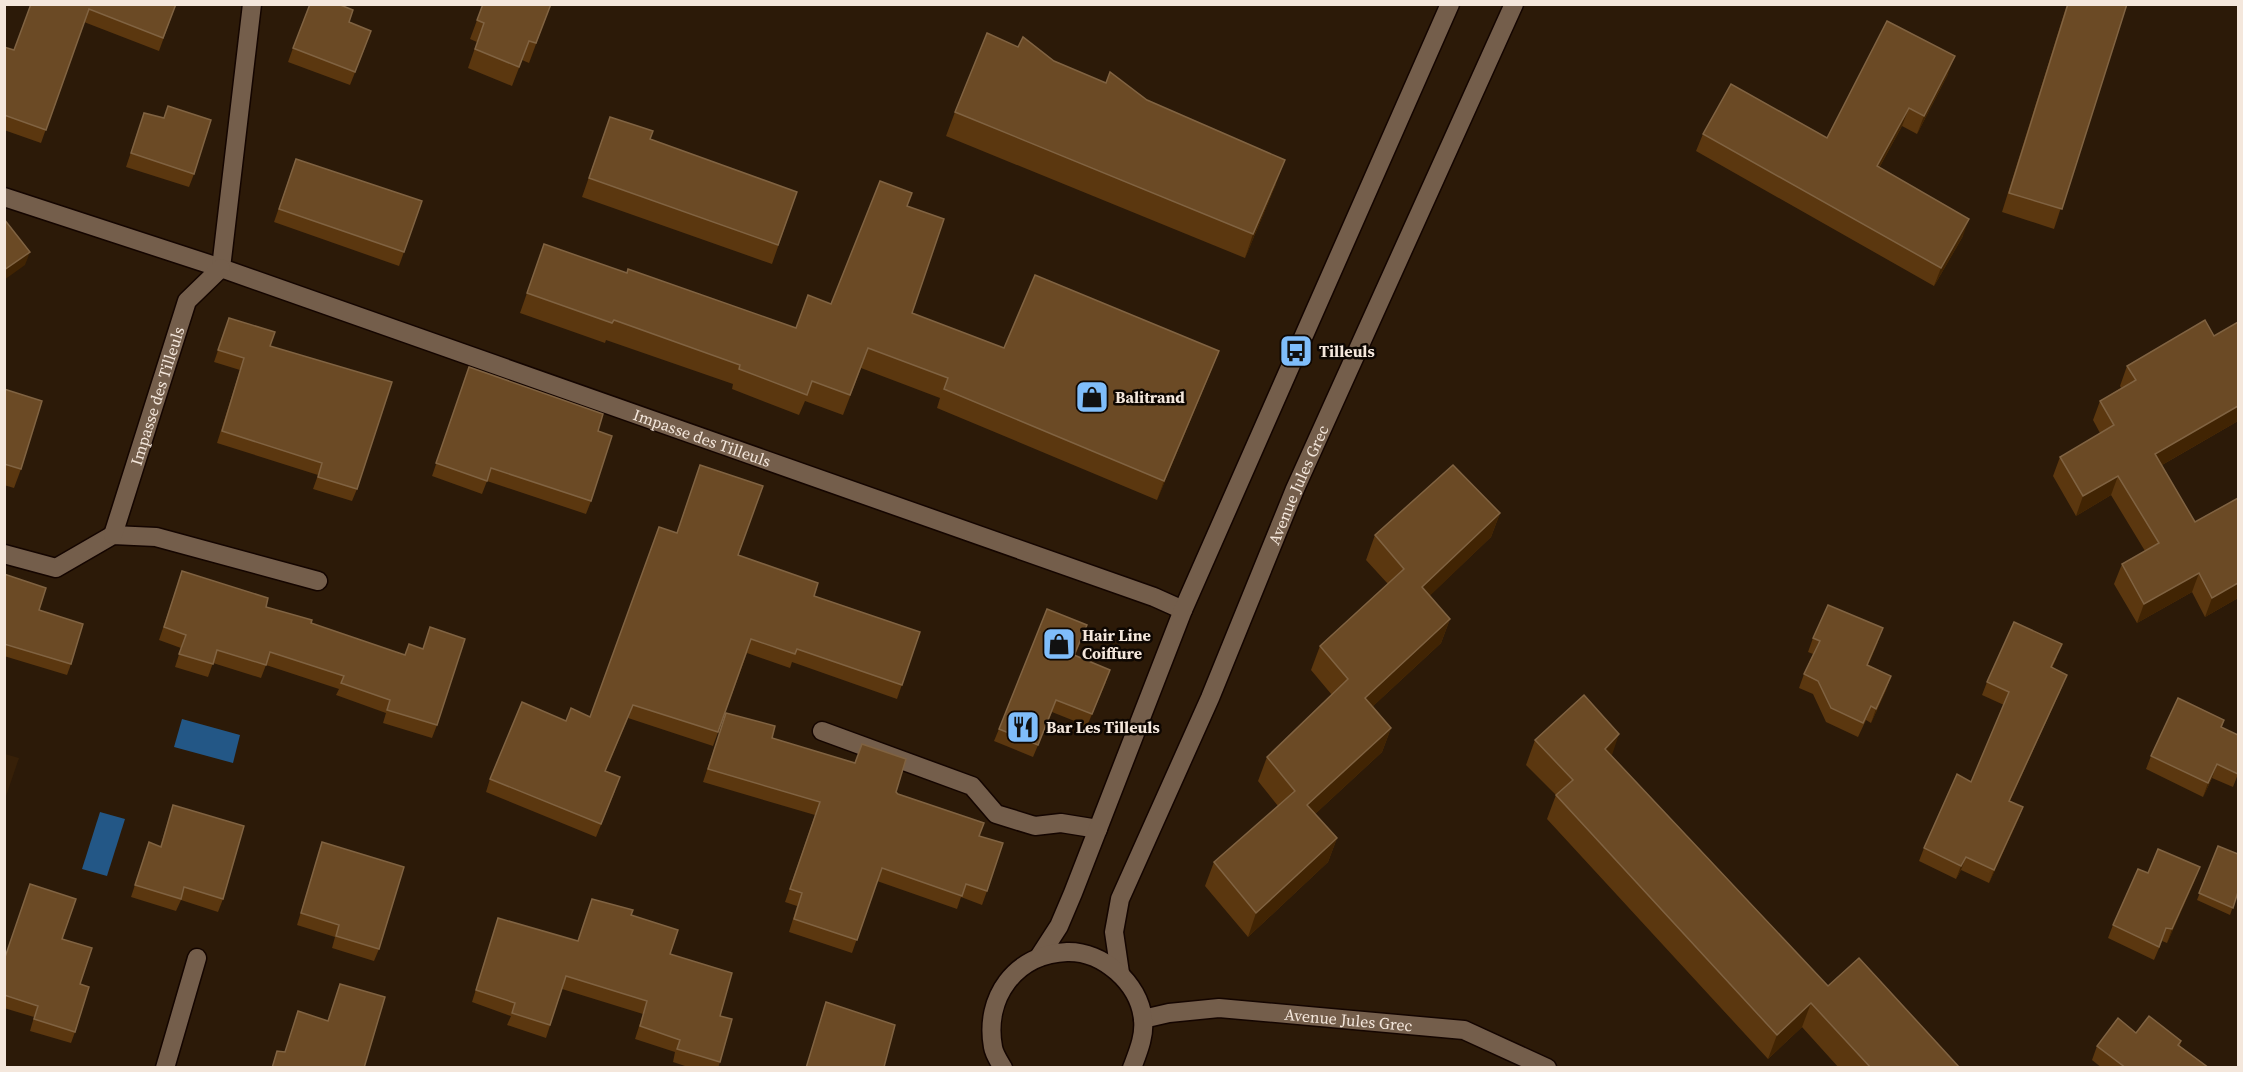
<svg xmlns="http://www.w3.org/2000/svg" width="2243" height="1072" viewBox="0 0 2243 1072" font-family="'Source Serif 4',serif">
	<rect width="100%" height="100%" fill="#2c1a08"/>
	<path fill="#372008" d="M5,754L19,758L5,799L4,754Z"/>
	<g fill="#235786">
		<path d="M182,719L240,735L233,763L174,747Z"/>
		<path d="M100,812L125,819L107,876L82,869Z"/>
	</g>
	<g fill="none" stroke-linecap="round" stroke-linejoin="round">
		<g stroke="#140500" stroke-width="21">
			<g id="lane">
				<path d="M4,197L221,268"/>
				<path d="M4,554L56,568L113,535L156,537L318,581"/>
				<path d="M822,731L972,786L996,814L1035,826L1061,823L1098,829"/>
				<path d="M165,1068L197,958"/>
			</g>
		</g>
		<g stroke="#140500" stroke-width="21">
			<g id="street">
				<path id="s1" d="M252,4L221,268L1154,597L1183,610"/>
				<path id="s2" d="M113,535L187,301L221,268"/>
				<path id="s3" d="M1143,1019L1169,1013L1219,1008L1464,1030L1547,1068"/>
			</g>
		</g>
		<g stroke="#140500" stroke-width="21">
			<g id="secondary">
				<path d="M1039,957L1059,926L1073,893L1183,610L1450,4"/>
				<path id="s4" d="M1120,973L1114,932L1120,899L1210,698L1295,489L1514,4"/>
				<path d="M1003,1068C999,1061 994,1054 993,1047C984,998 1015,954 1067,952C1103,951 1139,983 1143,1019C1145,1036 1138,1052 1132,1068"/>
			</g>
		</g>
		<use href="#lane" stroke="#745e4b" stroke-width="18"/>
		<use href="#street" stroke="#745e4b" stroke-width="18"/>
		<use href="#secondary" stroke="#745e4b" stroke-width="18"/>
	</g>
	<g fill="#5b370f">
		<path d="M31,4H176L159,51L84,22L41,143L4,130V47L14,50Z"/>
		<path d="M483,4H551L529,63L522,60L512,86L468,68L477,42L470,39Z"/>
		<path d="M2067,4H2127L2054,229L2002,212Z"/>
		<path d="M349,22L366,45L350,85L288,62L293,48Z"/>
		<path d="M1018,47L1147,100L1276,184L1245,258L946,136L955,112Z"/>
		<path d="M1948,74L1917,134L1902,126L1879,168L1963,236L1934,286L1696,151L1703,134L1827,138Z"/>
		<path d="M144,113L194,174L189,187L126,167Z"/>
		<path d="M610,117L650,139L797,192L772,264L582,197Z"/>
		<path d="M296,159L422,201L399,266L274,222Z"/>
		<path d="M907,206L912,313L1004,348L1219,351L1211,371L1157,500L937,408L940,398L861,368L843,415L805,401L799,415L732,389L733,384L606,340L605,343L520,313L544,244L627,273L796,328L831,304Z"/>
		<path d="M229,318L270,346L357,489L352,501L313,489L318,475L217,443L240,370L214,362Z"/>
		<path d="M2127,366L2238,421L2162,465L2238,598L2205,617L2192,592L2137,623L2114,584L2122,564L2145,551L2111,495L2076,516L2053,476L2060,457L2100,433L2093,420L2100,401L2121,388L2120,386Z"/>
		<path d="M469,367L598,431L591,501L586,514L487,481L482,494L432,476Z"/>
		<path d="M4,389L21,469L14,488L4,485Z"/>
		<path d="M1500,513L1491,537L1429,596L1450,619L1441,643L1373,706L1391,728L1382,752L1315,814L1337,838L1328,862L1248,937L1205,886L1214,862L1278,806L1258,781L1267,757L1332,695L1311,670L1320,646L1388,584L1366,560L1375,535Z"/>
		<path d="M738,555L814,596L920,632L897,699L792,662L790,668L747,653L713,746L628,718L605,772L615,791L596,837L486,792L490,779L566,721L590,717Z"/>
		<path d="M182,571L266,607L311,623L437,725L432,738L383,723L386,713L336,695L339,689L266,665L261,678L213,663L208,677L175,667L181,648L159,640Z"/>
		<path d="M4,574L39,610L71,664L67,675L4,656Z"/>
		<path d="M1087,625L1075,656L1106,682L1087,726L1052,712L1033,757L994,741L999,729Z"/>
		<path d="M1813,638L1878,642L1868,665L1891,676L1886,690L1871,723L1866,720L1858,737L1826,722L1813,694L1799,688L1804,674L1813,654L1808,652Z"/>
		<path d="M2057,657L2052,668L2062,687L2010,801L2023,807L2018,820L1989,883L1961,870L1956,879L1919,861L1924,848L1971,782L2004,705L1982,695L1987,682Z"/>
		<path d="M726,713L772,738L896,792L898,794L979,836L987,891L982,905L961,897L957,909L877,881L852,953L789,932L797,906L785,902L815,815L703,782Z"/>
		<path d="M2224,720L2222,727L2238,774L2233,787L2212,778L2203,797L2146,769L2151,756Z"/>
		<path d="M1535,740L1612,756L1828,986L1960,1068H1839L1802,1027L1768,1059L1547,819L1556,795L1526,765Z"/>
		<path d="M173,805L223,899L218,912L181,900L176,911L131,897L149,842L160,847Z"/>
		<path d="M322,842L379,949L374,961L332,948L335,937L297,925Z"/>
		<path d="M2218,846L2238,893L2230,915L2197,900Z"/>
		<path d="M2148,873L2195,880L2167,943L2162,941L2154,960L2108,938L2113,925Z"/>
		<path d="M592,899L631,915L670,954L720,1016V1062L718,1068H691L673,1062L675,1052L635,1039L643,1014L562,989L546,1038L507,1025L511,1016L472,1002L498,918L578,941Z"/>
		<path d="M62,939L80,984L75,1032L71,1043L30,1031L34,1017L4,1008V959Z"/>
		<path d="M826,1002L884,1067L886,1068H806Z"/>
		<path d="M2136,1033L2181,1041L2180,1046L2209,1068H2102L2092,1060L2097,1046Z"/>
	</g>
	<g fill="#412403">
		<path d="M1955,56L1948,74L1917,134L1924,116Z"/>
		<path d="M1909,108L1902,126L1870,184L1877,166Z"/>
		<path d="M1285,160L1276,184L1245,258L1253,234Z"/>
		<path d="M1969,219L1963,236L1934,286L1941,268Z"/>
		<path d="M30,252L25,265L4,280V270Z"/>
		<path d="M1219,351L1211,371L1157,500L1164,481Z"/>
		<path d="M2238,406V421L2148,473L2155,454Z"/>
		<path d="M2118,476L2111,495L2076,516L2083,496Z"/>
		<path d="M1500,513L1491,537L1413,612L1422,587Z"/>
		<path d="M2199,573L2192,592L2137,623L2144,604Z"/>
		<path d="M2238,583V598L2205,617L2212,598Z"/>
		<path d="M1450,619L1441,643L1356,722L1365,698Z"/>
		<path d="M1883,628L1878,642L1862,679L1867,665Z"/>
		<path d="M1110,670L1106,682L1087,726L1092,714Z"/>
		<path d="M2067,675L2062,687L2004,813L2009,801Z"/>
		<path d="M1891,676L1886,690L1871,723L1876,709Z"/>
		<path d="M633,705L628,718L600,785L605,771Z"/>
		<path d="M1391,728L1382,752L1299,829L1307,805Z"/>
		<path d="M1619,734L1611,758L1605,749Z"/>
		<path d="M2217,764L2212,778L2203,797L2208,783Z"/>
		<path d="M2023,807L2018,820L1989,883L1994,870Z"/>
		<path d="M1337,838L1328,862L1248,937L1256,913Z"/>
		<path d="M1966,857L1961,870L1956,879L1961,866Z"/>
		<path d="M2200,867L2195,880L2167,943L2172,929Z"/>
		<path d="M1811,1003L1802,1027L1768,1059L1777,1035Z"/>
	</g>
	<g fill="#6b4a25" stroke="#806342" stroke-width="1.5">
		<path d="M31,4H176L163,38L89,9L46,130L4,115V47L14,50Z"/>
		<path d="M310,4H338L353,10L349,22L371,31L355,72L293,48Z"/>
		<path d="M483,4H551L536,43L529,41L519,67L475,49L484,23L477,20Z"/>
		<path d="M2068,4H2127L2062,209L2009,193Z"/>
		<path d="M1887,21L1955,56L1924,116L1909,108L1877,166L1969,219L1941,268L1703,134L1731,84L1827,138Z"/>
		<path d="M987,33L1018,47L1023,37L1054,61L1106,83L1110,72L1147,100L1285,160L1253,234L955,112Z"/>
		<path d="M168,106L211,120L194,174L131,153L144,113L164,118Z"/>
		<path d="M610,117L653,131L650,139L797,192L778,245L589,178Z"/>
		<path d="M296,159L422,201L404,252L279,209Z"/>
		<path d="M880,181L912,193L907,206L944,219L912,313L1004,348L1035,275L1219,351L1164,481L944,389L948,378L868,348L850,395L812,381L807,395L739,369L740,365L614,320L612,323L527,293L544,244L627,273L628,269L796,328L808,295L831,304Z"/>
		<path d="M4,219L30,252L4,270Z"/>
		<path d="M229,318L275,332L270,346L392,382L357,489L318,477L322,463L222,431L244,358L218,350Z"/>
		<path d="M2205,320L2214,336L2238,322V406L2155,454L2195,522L2238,498V583L2212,598L2199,573L2144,604L2122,564L2159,543L2118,476L2083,496L2060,457L2114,425L2100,401L2136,380L2127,366Z"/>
		<path d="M469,367L603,414L598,431L612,436L591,501L491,468L487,481L436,463Z"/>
		<path d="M4,389L42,401L21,469L4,464Z"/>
		<path d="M700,465L763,486L738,555L818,583L814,596L920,632L902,685L797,649L795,654L751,639L718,732L633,705L605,771L620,777L601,824L490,779L522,702L566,721L571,708L590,717L659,527L677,533Z"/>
		<path d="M1453,465L1500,513L1422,587L1450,619L1365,698L1391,728L1307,805L1337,838L1256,913L1214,862L1295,791L1267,757L1348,679L1320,646L1404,569L1375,535Z"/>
		<path d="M182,571L268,598L266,607L312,620L311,623L405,655L409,644L423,649L430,627L465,639L437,725L387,710L390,700L341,683L344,676L270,652L266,665L217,650L213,664L179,654L186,635L164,627Z"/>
		<path d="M4,574L46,588L39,610L83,624L71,664L4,644Z"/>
		<path d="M1828,605L1883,628L1867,665L1891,676L1876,709L1871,706L1863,723L1831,708L1818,681L1804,674L1820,641L1813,638Z"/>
		<path d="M1047,609L1087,625L1074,655L1110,670L1092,714L1056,700L1038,745L999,729Z"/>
		<path d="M2014,622L2062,644L2051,667L2067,675L2009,801L2023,807L1994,870L1966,857L1961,866L1924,848L1957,774L1971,782L2009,692L1987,682Z"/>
		<path d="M1584,695L1619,734L1605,749L1828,986L1859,958L1960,1068H1871L1811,1003L1777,1035L1556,795L1573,780L1535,740Z"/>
		<path d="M2178,698L2224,720L2221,727L2238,735V774L2217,764L2208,783L2151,756Z"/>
		<path d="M726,713L775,726L772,738L855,763L862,744L906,759L896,792L898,794L984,823L979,836L1003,843L987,891L966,884L962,896L882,868L857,940L794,919L802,893L790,889L820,802L708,769Z"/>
		<path d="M173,805L244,826L223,899L184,887L181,899L135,885L149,842L161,847Z"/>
		<path d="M322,842L404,867L379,949L336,936L339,925L301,913Z"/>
		<path d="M2218,846L2238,854V892L2233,908L2199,893Z"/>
		<path d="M2158,849L2200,867L2172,929L2166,928L2159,947L2113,925L2138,869L2148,873Z"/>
		<path d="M30,884L76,899L62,939L92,948L80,984L89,987L75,1032L34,1019L38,1006L4,995V960Z"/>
		<path d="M592,899L633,910L631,915L678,930L670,954L732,973L720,1016L732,1019L720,1062L677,1049L680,1040L640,1026L647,1001L566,976L550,1025L512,1013L515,1003L476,990L498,918L578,941Z"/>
		<path d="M340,984L385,997L364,1068H272L277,1051L285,1052L298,1011L328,1021Z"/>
		<path d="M826,1002L895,1025L884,1067L886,1068H806Z"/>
		<path d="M2149,1016L2181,1041L2178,1045L2209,1068H2126L2097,1046L2118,1018L2136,1033Z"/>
	</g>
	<defs>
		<g id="bus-square" transform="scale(1.725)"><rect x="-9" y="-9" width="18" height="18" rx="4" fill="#7fbdfa" stroke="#0e0702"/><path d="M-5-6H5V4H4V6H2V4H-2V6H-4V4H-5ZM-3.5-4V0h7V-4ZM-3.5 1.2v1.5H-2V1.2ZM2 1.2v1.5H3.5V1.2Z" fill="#111"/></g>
		<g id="shop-square" transform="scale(1.725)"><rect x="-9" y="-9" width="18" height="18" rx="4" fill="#7fbdfa" stroke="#0e0702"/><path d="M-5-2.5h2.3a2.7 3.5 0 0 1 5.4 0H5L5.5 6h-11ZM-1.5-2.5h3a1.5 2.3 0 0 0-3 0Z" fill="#111"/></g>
		<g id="restaurant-square" transform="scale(1.725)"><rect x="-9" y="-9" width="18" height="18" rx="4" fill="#7fbdfa" stroke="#0e0702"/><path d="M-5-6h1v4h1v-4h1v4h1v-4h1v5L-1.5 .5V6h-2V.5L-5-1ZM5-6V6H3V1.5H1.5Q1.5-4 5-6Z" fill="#111"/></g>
	</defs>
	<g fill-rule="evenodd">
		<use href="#bus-square" x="1296" y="351"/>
		<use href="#shop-square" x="1092" y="397"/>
		<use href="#shop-square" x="1059" y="644"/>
		<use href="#restaurant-square" x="1023" y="727"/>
	</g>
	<g text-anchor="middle" stroke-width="5" stroke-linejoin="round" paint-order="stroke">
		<g font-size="16" font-weight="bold" fill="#f4e7dc" stroke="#0e0702" text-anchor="start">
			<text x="1319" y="357">Tilleuls</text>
			<text x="1115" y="403">Balitrand</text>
			<text x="1082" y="641">Hair Line<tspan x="1082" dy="18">Coiffure</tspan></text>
			<text x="1046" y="733">Bar Les Tilleuls</text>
		</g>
		<g font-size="16" fill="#f4e7dc" stroke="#0e0702">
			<text dy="6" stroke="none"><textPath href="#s2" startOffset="146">Impasse des Tilleuls</textPath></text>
			<text dy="6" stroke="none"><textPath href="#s1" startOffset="776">Impasse des Tilleuls</textPath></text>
			<text dy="6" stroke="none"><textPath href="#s4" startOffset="526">Avenue Jules Grec</textPath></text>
			<text dy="6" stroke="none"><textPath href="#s3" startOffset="207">Avenue Jules Grec</textPath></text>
		</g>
	</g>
	<rect width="2243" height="1072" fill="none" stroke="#f4e7dc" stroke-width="12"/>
</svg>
